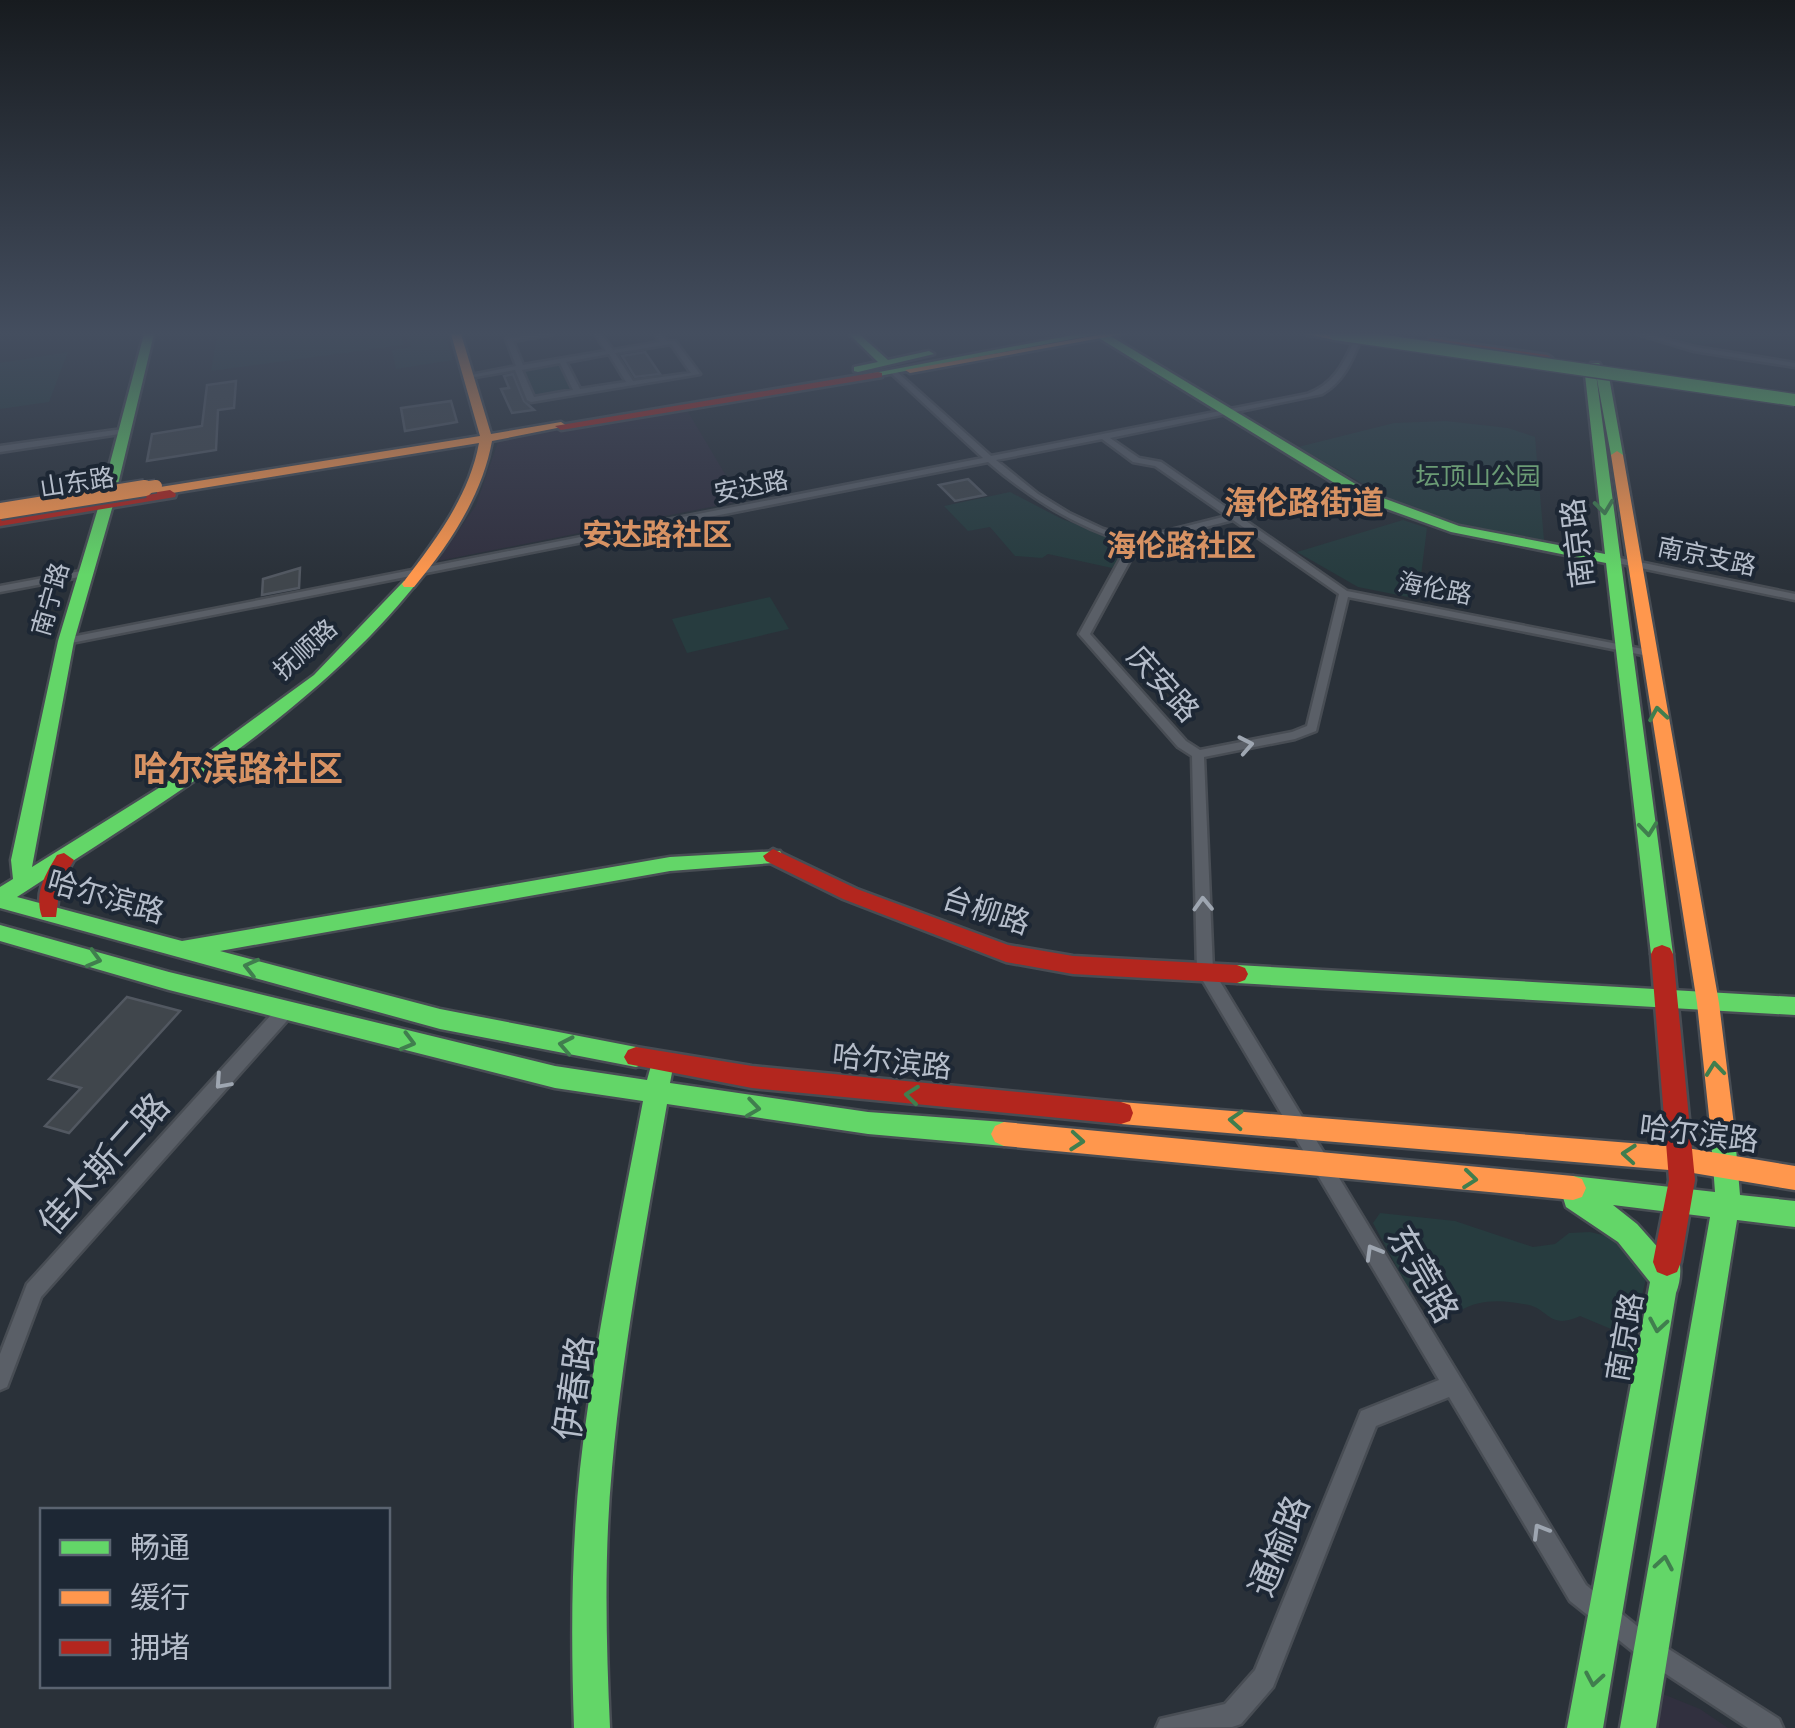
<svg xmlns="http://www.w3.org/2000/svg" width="1795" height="1728" viewBox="0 0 1795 1728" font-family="'PT Sans Narrow','Noto Sans SC',sans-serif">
	<rect width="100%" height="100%" fill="#2a3139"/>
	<g fill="#31303f">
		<path d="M687,410L741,501L438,561L476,505L499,439Z"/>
		<path d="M1663,1694L1700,1709L1728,1728H1656Z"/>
	</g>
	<g fill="#273c3f">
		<path d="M239,334H401L403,345L211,371L217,336Z"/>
		<path d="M408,334H445L453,360L396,369L392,350L411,347Z"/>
		<path d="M1654,334H1795V335L1699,345Z"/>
		<path d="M68,352L49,402L0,409V363Z"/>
		<path d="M561,365L574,391L535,397L523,371Z"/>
		<path d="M1446,421L1508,428L1535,437L1544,540L1466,526L1397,503L1298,447L1394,423Z"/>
		<path d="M1010,492L1062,519L1131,544L1112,568L1048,554L1042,558L1015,556L990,527L968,531L944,506Z"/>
		<path d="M1403,520L1427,528L1418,599L1358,587L1297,552Z"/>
		<path d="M770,597L789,629L687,653L672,619Z"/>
		<path d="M1380,1213L1455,1221L1533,1247L1555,1244L1569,1233L1590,1232L1611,1237L1633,1250L1646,1279L1627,1355L1619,1351L1623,1334L1580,1316C1550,1330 1549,1310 1529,1305C1505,1300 1480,1298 1460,1311L1451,1309L1432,1286L1410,1292L1373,1223Z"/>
	</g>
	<g fill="#40464c" stroke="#525861" stroke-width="2.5">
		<path d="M645,352L660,374L635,377L622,356Z"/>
		<path d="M513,374L524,401L534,410L512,413L501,389L509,388L504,376Z"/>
		<path d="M236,381L234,408L218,410L216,450L147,461L152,434L202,426L207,385Z"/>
		<path d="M451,401L457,422L405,431L401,408Z"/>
		<path d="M968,479L985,495L955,501L939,485Z"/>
		<path d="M300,568L299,588L262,595L263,579Z"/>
		<path d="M127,997L180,1011L69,1133L45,1126L81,1088L49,1079Z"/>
	</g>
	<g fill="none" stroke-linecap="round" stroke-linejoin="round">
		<g stroke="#484d54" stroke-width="5">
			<g id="street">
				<path d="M537,334H553L513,341L523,365L606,351L595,334H601L613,350L660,342L655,334H661L667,341H675L700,374L531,402L527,400L515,370L475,377L471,375L516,366L506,339ZM671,344L691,373L633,381L615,353ZM609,354L626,382L580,389L566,362ZM560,363L573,390L534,397L522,370Z"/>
				<path d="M1638,334H1647L1695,347L1795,363V367L1694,351Z"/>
				<path d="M1357,339L1360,341C1351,363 1343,382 1322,394L1110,438L1139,458L1161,462L1347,591L1648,650L1654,653L1648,656L1348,597L1316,731L1295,739L1204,757L1213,970L1586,1585L1656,1641L1779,1719L1783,1728H1748L1640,1657L1570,1601L1449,1397L1376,1426L1273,1687L1241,1724L1232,1727L1156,1728L1160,1719L1225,1704L1255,1670L1361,1411L1439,1380L1197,971L1192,756L1178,747L1079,634L1129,543C1075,526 1031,499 988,462L66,644L61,641L66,638L983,458L893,375L892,373L896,371L991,456L1307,394C1333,385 1343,365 1354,341ZM1102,439L1133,462L1155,466L1227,516L1135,539L1103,529L1069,513L1038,494L996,460ZM1233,520L1339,594L1307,726L1292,732L1200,750L1186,741L1090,634L1139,544Z"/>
				<path d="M123,429L127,431L126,433L0,452V446Z"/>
				<path d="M1610,556L1795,594V600L1607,561L1605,559Z"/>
				<path d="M86,570L90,571V575L0,592V586Z"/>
				<path d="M287,1002L293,1004L295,1009L293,1014L41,1297L7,1387L0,1390V1354L27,1284L281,1004Z"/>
			</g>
		</g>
		<g stroke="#484d54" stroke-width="5">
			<g id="fast">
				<path d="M144,334H154L113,505L74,641L32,867L162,786L314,675L404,581H414L416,584C309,717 158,805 17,897L182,941L670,857L780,851L783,856L773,863L670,871L220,951L440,1009L636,1047L644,1050L648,1057L644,1064L636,1067L440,1029L0,908V887L13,879L11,860L58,641L99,505Z"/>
				<path d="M849,334H859L888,360L929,351L934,354L858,372L854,371V367L878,362Z"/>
				<path d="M1079,334H1098L853,381L848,378Z"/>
				<path d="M1101,334H1107L1372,494L1459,526L1605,554L1585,375L1591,363H1599L1609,377L1623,455L1617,459L1611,455L1596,374L1673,954L1670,960L1662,963L1654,960L1651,954L1606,563L1451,532L1362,500L1099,338Z"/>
				<path d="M0,925L169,972L555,1066L647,1080L654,1055L662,1052L670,1055L674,1062L670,1083L868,1112L1004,1122L1013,1126L1017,1134L1013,1142L1004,1146L868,1134L667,1104C646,1225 623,1346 612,1468C604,1554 606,1641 610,1728H574C571,1641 571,1555 580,1469C594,1345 620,1223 643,1101L555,1088L169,990L0,941Z"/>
				<path d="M1237,965L1795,997V1015L1237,983L1229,980L1226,974L1229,968Z"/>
				<path d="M1722,1114L1731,1117L1734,1125L1740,1195L1795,1201V1227L1737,1220L1656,1728H1620L1710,1217L1613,1205L1637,1224L1661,1251L1667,1248L1677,1252C1682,1265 1681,1281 1676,1293L1603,1728H1567L1650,1282L1618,1242L1566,1207L1560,1188L1564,1179L1573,1176L1715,1192L1710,1125L1713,1117Z"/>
			</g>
		</g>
		<g stroke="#484d54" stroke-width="5">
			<g id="slow">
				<path d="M451,334H461L491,434L561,422L567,426L492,441C482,496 449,545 414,587H404L402,584C435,541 469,497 479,443L154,496L148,492L154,488L480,436Z"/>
				<path d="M1104,334H1123L910,373L905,370Z"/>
				<path d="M1305,334H1326L1361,341L1356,344Z"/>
				<path d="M1617,451L1623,455L1719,1003L1734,1125L1731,1133L1722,1136L1713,1133L1710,1125L1697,1003L1611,455Z"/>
				<path d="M1121,1102L1681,1147L1795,1166V1190L1681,1171L1121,1124L1112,1121L1109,1113L1112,1105Z"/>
				<path d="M1004,1122L1573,1176L1582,1179L1586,1188L1582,1197L1573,1200L1004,1146L995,1142L991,1134L995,1126Z"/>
			</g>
		</g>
		<g stroke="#484d54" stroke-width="5">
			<g id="jam">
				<path d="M1430,338L1547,355L1552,358L1547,361L1426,343Z"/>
				<path d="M878,372L882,373V377L561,430L555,426Z"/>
				<path d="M170,490L176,494L175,497L0,526V518Z"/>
				<path d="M773,849L857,889L1008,945L1073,956L1237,965L1245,968L1248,974L1245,980L1237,983L1073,974L1006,962L843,899L766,861L763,856Z"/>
				<path d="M64,853L74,860L60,885L56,917H42C34,893 45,875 57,855Z"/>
				<path d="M1662,945L1670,948L1673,954L1695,1180L1681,1262L1677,1272L1667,1276L1657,1272L1653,1262L1669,1180L1651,954L1654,948Z"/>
				<path d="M636,1047L752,1066L1121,1102L1130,1105L1133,1113L1130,1121L1121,1124L752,1088L628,1064L624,1057L628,1050Z"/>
			</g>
		</g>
		<use href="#street" fill="#5a5f67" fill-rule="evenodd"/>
		<use href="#fast" fill="#63d668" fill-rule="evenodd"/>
		<use href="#slow" fill="#ff974d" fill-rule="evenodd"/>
		<use href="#jam" fill="#b3261e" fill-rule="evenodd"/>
		<g stroke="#484d56" stroke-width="15" stroke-linecap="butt">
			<path id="fast-bridge" d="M1335,334L1795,400"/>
		</g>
		<g stroke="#484d56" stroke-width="15" stroke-linecap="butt">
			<path id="slow-bridge-far1" d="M130,490L156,486"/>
		</g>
		<g stroke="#484d56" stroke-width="20" stroke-linecap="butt">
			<path id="slow-bridge" d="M0,511L145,488"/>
		</g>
		<use href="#fast-bridge" stroke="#63d668" stroke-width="12"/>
		<use href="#slow-bridge-far1" stroke="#ff974d" stroke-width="12"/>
		<use href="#slow-bridge" stroke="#ff974d" stroke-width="16"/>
	</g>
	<defs><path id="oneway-chevron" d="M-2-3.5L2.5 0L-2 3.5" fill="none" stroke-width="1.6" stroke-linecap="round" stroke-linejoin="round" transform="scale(2.5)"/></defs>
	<g stroke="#407e4e">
		<use href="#oneway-chevron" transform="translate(1604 507) rotate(83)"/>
		<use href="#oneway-chevron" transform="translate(1658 714) rotate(-99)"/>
		<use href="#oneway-chevron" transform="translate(1648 829) rotate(84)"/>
		<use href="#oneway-chevron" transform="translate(94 959) rotate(16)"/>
		<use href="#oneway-chevron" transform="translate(251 967) rotate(-166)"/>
		<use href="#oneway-chevron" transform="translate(408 1042) rotate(15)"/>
		<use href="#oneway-chevron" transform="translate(566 1045) rotate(-169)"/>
		<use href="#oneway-chevron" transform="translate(1715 1069) rotate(-96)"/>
		<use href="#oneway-chevron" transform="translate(912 1095) rotate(-174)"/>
		<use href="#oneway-chevron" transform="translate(753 1108) rotate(8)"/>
		<use href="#oneway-chevron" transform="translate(1236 1120) rotate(-176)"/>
		<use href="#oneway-chevron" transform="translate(1077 1141) rotate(5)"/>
		<use href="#oneway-chevron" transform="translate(1629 1154) rotate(-175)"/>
		<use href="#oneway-chevron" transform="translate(1470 1179) rotate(6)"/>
		<use href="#oneway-chevron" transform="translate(1658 1325) rotate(100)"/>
		<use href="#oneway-chevron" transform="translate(1664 1563) rotate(-80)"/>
		<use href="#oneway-chevron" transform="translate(1594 1679) rotate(100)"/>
	</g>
	<g stroke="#9ea6b1">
		<use href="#oneway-chevron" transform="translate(1246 745) rotate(-11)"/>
		<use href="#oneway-chevron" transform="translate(1203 904) rotate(-92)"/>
		<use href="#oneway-chevron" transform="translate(222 1082) rotate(132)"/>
		<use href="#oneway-chevron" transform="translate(1373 1252) rotate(-120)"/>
		<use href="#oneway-chevron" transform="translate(1540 1531) rotate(-121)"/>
	</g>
	<linearGradient id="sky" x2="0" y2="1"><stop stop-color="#171b1f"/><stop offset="0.58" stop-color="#444e5f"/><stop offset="1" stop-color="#444e5f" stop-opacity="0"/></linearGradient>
	<rect width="1795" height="575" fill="url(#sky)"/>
	<g text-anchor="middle" stroke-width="8" stroke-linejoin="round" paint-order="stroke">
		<g font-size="25" fill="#6b9b75" stroke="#1d2734">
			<text x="1478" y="485">坛顶山公园</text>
		</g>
		<g font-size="25" fill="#b5bdca" stroke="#1d2734">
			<text transform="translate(77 482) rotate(-9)" y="9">山东路</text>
			<text transform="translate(751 486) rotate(-11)" y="9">安达路</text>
			<text transform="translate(1707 556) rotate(12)" y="9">南京支路</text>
			<text transform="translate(1435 588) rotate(11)" y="9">海伦路</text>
			<text transform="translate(50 599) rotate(-74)" y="9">南宁路</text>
			<text transform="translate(305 649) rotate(-42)" y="9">抚顺路</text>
		</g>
		<g font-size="30" font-weight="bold" fill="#d79263" stroke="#1d2734">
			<text x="657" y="545">安达路社区</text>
			<text x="1181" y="556">海伦路社区</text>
		</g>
		<g font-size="30" fill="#b5bdca" stroke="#1d2734">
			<text transform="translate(1578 543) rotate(-97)" y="10">南京路</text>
			<text transform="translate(1163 684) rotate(48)" y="10">庆安路</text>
			<text transform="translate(106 897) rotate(16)" y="10">哈尔滨路</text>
			<text transform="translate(986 911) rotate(18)" y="10">台柳路</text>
			<text transform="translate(892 1062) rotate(6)" y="10">哈尔滨路</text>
			<text transform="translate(1699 1134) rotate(7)" y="10">哈尔滨路</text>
			<text transform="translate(1625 1337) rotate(-80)" y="10">南京路</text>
		</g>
		<g font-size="32" font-weight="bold" fill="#d79263" stroke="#1d2734">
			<text x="1304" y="514">海伦路街道</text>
		</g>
		<g font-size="35" font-weight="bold" fill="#d79263" stroke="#1d2734">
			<text x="238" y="781">哈尔滨路社区</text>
		</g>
		<g font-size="35" fill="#b5bdca" stroke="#1d2734">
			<text transform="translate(104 1164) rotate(-48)" y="12">佳木斯二路</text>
			<text transform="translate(1423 1274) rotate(60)" y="12">东莞路</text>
			<text transform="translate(574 1388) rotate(-82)" y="12">伊春路</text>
			<text transform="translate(1279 1546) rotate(-68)" y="12">通榆路</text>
		</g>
	</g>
	<rect x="40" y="1508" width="350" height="180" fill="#1d2734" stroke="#5a6370" stroke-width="2.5"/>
	<rect x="60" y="1540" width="50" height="15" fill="#63d668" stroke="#5a6370" stroke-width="2.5"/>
	<text x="130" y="1558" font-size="30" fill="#b5bdca">畅通</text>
	<rect x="60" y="1590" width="50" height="15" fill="#ff974d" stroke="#5a6370" stroke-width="2.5"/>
	<text x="130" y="1608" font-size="30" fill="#b5bdca">缓行</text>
	<rect x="60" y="1640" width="50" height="15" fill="#b3261e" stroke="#5a6370" stroke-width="2.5"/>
	<text x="130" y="1658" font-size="30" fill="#b5bdca">拥堵</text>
</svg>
